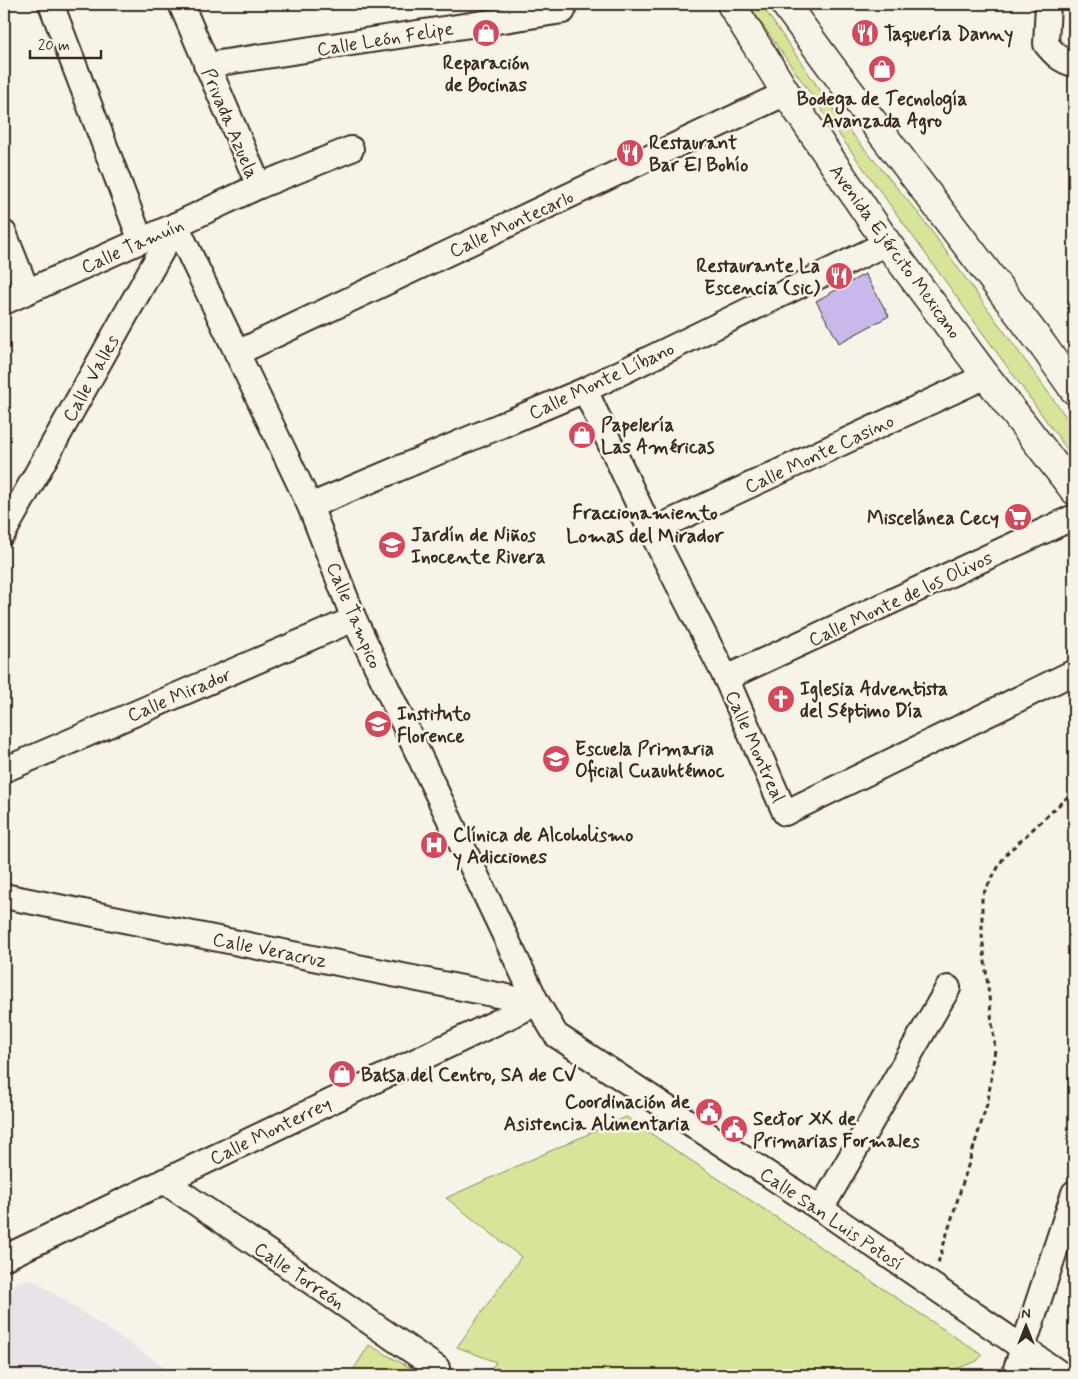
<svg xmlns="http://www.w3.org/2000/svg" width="1078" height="1379" viewBox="0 0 1078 1379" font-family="Mynerve,sans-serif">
	<rect width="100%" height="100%" fill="#f7f3e8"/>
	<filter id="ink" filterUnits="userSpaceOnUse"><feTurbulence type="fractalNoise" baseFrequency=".02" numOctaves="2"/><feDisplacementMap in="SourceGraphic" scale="10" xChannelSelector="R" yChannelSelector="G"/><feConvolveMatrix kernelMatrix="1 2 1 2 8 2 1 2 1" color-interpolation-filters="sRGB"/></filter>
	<g filter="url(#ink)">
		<path fill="#e9e2e9" d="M30,1278L177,1375H4V1289Z"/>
		<g fill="#d6e599" stroke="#88885c">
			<path d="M748,4H761L842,122L919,214L1074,428V459L838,133Z"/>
			<path d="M626,1117L982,1355L977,1361L940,1375H487L496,1362L457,1347L521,1257L446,1198Z"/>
			<path d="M369,1345L423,1375H350Z"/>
		</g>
		<path fill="#c8b9ea" stroke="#3b2a1e" d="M865,274L889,316L839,343L816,301Z"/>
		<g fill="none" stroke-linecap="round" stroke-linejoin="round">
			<g stroke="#3b2a1e" stroke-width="28">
				<g id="street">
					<path d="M51,4L141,241"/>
					<path d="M181,4L259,186"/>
					<path d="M1048,4L1046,44C1054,54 1061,61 1074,64"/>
					<path d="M206,65L563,11"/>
					<path d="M176,225L310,506L354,619L537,1003L556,1035L821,1209L1062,1375"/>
					<path d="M4,233L27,291"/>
					<path d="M4,302L176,225L259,186L351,149"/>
					<path d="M237,353L786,93"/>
					<path d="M585,390L651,531L726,678L785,813L1074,672"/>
					<path d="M310,506L585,390L887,243"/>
					<path d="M651,531L986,376"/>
					<path d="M4,532L176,225"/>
					<path d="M726,678L1074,517"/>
					<path d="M4,770L354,619"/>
					<path d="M4,896L537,1003"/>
					<path d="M164,1181L437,1368"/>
					<path d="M821,1209L948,988"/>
					<path d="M4,1258L537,1003"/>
					<path d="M1014,1375L1074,1193"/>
				</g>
			</g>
			<g stroke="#3b2a1e" stroke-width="31">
				<g id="secondary">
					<path d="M731,4L786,93L887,243L986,376L1074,490"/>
					<path d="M785,4L829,64L1044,347L1074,390"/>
				</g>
			</g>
			<path stroke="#3b2a1e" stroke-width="3" stroke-dasharray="5 4" stroke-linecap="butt" d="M938,1263L988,1101L995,1049L982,935V896L1005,855L1074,791"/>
			<use href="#street" stroke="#f7f3e8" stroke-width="24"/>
			<use href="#secondary" stroke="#f7f3e8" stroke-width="28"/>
		</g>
	</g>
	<defs>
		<g id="shop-disc" transform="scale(1.4375)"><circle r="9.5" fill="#d1495b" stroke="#f7f3e8"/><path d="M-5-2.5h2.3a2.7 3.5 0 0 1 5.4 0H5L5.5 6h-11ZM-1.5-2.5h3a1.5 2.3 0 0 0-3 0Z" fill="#fff"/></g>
		<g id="restaurant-disc" transform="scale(1.4375)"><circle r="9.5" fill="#d1495b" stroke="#f7f3e8"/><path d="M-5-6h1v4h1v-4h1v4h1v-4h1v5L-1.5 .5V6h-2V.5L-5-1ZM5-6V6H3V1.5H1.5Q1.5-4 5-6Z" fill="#fff"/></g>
		<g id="supermarket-disc" transform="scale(1.4375)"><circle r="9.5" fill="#d1495b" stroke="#f7f3e8"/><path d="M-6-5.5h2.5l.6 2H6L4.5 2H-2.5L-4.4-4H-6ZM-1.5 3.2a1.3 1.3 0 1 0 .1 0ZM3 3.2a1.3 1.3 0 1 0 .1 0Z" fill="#fff"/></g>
		<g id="school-disc" transform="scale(1.4375)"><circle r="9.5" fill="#d1495b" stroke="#f7f3e8"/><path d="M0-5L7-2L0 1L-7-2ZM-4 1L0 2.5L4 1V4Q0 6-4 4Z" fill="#fff"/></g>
		<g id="church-disc" transform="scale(1.4375)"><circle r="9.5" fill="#d1495b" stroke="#f7f3e8"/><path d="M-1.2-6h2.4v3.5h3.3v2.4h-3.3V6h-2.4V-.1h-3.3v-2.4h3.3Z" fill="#fff"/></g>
		<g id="university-disc" transform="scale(1.4375)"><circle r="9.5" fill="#d1495b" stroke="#f7f3e8"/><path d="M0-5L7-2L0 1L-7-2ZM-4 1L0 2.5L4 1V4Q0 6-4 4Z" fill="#fff"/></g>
		<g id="hospital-disc" transform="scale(1.4375)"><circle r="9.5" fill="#d1495b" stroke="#f7f3e8"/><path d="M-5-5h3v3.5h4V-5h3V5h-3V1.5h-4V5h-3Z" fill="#fff"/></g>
		<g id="civic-disc" transform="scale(1.4375)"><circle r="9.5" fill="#d1495b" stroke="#f7f3e8"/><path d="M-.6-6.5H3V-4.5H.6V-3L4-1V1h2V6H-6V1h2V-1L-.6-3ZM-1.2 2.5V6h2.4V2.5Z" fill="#fff"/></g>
	</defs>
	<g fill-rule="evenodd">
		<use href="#shop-disc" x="486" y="33"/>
		<use href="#restaurant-disc" x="865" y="33"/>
		<use href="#shop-disc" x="882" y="69"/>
		<use href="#restaurant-disc" x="630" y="153"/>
		<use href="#restaurant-disc" x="839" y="276"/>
		<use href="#shop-disc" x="582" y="435"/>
		<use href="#supermarket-disc" x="1018" y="517"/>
		<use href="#school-disc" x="392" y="545"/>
		<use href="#church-disc" x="781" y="699"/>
		<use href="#university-disc" x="378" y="724"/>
		<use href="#school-disc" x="556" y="759"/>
		<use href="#hospital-disc" x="434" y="845"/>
		<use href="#shop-disc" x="342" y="1074"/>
		<use href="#civic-disc" x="709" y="1112"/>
		<use href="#civic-disc" x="734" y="1129"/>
	</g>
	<g text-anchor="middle" stroke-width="5" stroke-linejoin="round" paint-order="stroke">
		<g font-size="19" font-weight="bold" fill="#3b2a1e" stroke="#f7f3e8" text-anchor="start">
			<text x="884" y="40">Taquería Danny</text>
			<text x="486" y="69" text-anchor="middle">Reparación<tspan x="486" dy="22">de Bocinas</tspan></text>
			<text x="882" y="105" text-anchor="middle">Bodega de Tecnología<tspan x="882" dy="22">Avanzada Agro</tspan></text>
			<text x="649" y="149">Restaurant<tspan x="649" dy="22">Bar El Bohío</tspan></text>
			<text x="820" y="272" text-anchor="end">Restaurante La<tspan x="820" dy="22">Escencia (sic)</tspan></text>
			<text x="601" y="431">Papelería<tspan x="601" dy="22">Las Américas</tspan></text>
			<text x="999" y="524" text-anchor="end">Miscelánea Cecy</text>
			<text x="411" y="541">Jardín de Niños<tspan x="411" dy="22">Inocente Rivera</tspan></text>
			<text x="800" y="695">Iglesia Adventista<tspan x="800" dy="22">del Séptimo Día</tspan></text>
			<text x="397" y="720">Instituto<tspan x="397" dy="22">Florence</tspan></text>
			<text x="575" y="755">Escuela Primaria<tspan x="575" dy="22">Oficial Cuauhtémoc</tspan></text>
			<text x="453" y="841">Clínica de Alcoholismo<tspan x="453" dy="22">y Adicciones</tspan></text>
			<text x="361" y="1081">Batsa del Centro, SA de CV</text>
			<text x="690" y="1108" text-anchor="end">Coordinación de<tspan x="690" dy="22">Asistencia Alimentaria</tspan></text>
			<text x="753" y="1125">Sector XX de<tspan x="753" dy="22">Primarias Formales</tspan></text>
		</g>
		<g font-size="19" fill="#3b2a1e" stroke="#f7f3e8">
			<text transform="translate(385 38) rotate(-9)" y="7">Calle León Felipe</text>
			<text transform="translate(231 123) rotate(67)" y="7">Privada Azuela</text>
			<text transform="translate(511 223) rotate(-25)" y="7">Calle Montecarlo</text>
			<text transform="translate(132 245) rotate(-24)" y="7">Calle Tamuín</text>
			<text transform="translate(896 251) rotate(54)" y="7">Avenida Ejército Mexicano</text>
			<text transform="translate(90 378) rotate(-61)" y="7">Calle Valles</text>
			<text transform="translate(601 380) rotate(-25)" y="7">Calle Monte Líbano</text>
			<text transform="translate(819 453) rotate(-25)" y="7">Calle Monte Casino</text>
			<text transform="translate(900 598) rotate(-25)" y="7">Calle Monte de los Olivos</text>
			<text transform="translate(355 615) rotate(67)" y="7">Calle Tampico</text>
			<text transform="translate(179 694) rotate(-23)" y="7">Calle Mirador</text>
			<text transform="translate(756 746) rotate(66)" y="7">Calle Montreal</text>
			<text transform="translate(270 949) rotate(11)" y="7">Calle Veracruz</text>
			<text transform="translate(270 1130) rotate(-26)" y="7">Calle Monterrey</text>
			<text transform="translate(832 1218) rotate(34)" y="7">Calle San Luis Potosí</text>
			<text transform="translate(300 1275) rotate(34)" y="7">Calle Torreón</text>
		</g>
		<g font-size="20" font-weight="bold" fill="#3b2a1e" stroke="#f7f3e8">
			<text x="645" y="519">Fraccionamiento<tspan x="645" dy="23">Lomas del Mirador</tspan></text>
		</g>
	</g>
	<rect width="1078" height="1379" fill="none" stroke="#f7f3e8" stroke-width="20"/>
	<rect x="10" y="10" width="1058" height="1359" fill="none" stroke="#3b2a1e" stroke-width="2" filter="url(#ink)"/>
	<g transform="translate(1026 1326)" stroke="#f7f3e8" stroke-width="4" paint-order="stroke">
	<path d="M0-4L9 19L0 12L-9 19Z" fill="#3b2a1e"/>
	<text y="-8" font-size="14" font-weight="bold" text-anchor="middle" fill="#3b2a1e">N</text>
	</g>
	<path d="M30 50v8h71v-8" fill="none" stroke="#3b2a1e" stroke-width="2.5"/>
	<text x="38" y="50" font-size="15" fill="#3b2a1e" stroke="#f7f3e8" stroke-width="4" paint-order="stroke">20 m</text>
</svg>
